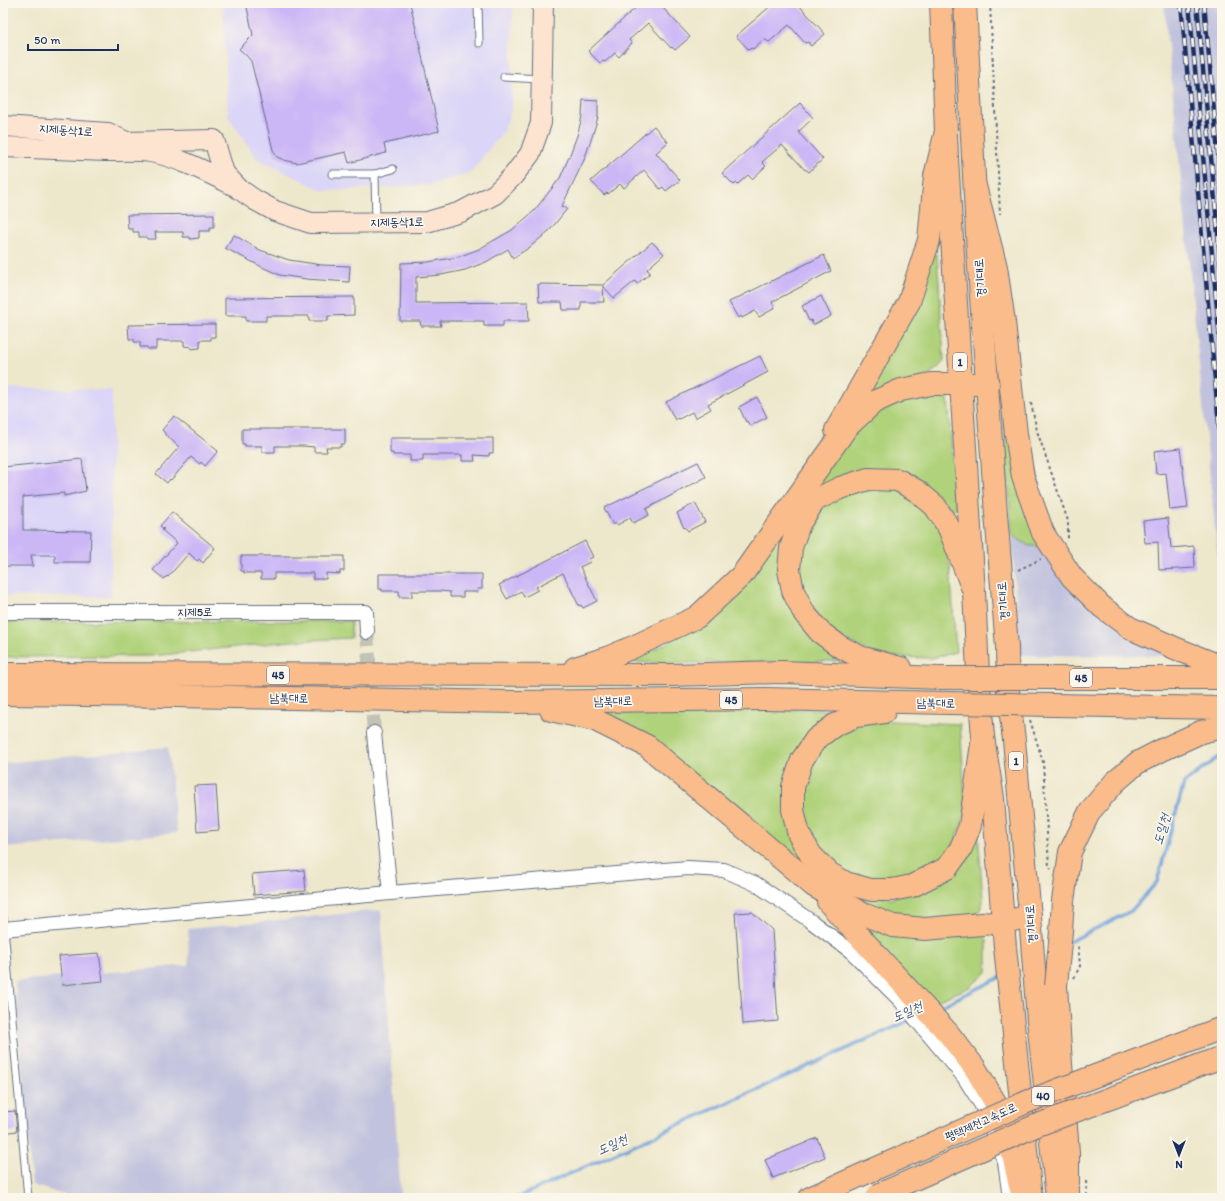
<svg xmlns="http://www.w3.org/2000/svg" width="1225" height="1201" viewBox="0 0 1225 1201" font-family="Itim,'Poor Story',sans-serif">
	<rect width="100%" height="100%" fill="#fbf7ec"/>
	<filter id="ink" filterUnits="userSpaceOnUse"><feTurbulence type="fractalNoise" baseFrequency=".025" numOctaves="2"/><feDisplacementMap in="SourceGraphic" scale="8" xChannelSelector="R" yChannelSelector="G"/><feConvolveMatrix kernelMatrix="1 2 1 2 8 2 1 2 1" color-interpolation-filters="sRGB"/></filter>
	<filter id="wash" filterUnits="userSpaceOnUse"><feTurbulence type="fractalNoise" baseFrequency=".012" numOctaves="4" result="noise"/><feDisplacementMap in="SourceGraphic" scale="16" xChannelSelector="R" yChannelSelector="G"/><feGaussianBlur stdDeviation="0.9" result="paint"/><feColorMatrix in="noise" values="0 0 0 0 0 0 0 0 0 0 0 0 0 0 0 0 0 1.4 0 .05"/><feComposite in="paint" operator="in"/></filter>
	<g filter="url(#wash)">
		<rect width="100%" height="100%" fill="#ede7cb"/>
		<g fill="#dbd6f7">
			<path d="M223,3H513L511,111L504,131L471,172L431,185L324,191L257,159L228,116Z"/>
			<path d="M3,388L112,390L111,597L3,596Z"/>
		</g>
		<g fill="#c1c2dd">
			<path d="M1164,3H1222V601Z"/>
			<path d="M1012,535L1029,546H1042L1179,656L1019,655Z"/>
			<path d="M168,747L177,833L4,848L3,836V763Z"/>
			<path d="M381,910L401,1198H74L32,1185L15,981L189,965L188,929Z"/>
		</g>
		<g fill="#b0d27a" stroke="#66806c">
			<path d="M937,254L944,361L938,368L928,375L865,400L933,255Z"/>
			<path d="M1000,367L1042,546H1029L1012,535Z"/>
			<path d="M931,391L948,398L956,509L953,510L942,499L924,485L815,495L786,575L854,661L683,663L620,662V660L656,649L678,637L834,451L880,404Z"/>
			<path d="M898,486L914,496L945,532L950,565L956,652L932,658L891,657L872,653L827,630L798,581L803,539L823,506L846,492Z"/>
			<path d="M351,621V638L292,641L152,656L3,657V622Z"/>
			<path d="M587,709L843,710L795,757L812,872Z"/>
			<path d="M891,721L960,724L965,796V814L950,854L904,881H859L820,854L804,822L802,801L803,784L815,755L828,741L861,724Z"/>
			<path d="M978,830L983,901L982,906L979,911L970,917L920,922L885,916L833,883L892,899Z"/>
			<path d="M856,920L982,933L987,940V972L970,987L932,1003Z"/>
		</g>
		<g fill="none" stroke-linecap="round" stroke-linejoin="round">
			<g stroke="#70a1da" stroke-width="3.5">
				<path d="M1067,943L1131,911L1157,882L1184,783L1220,756H1222"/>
				<path d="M935,1009L1001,977"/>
				<path d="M516,1198L913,1019"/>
			</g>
		</g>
		<g id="blocks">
			<g fill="#cbb6f6">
				<path d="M246,3H410L439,131L384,144L386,153L349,163L346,152L297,163L284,160L277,157L273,150L251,61L246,55L239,49L253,35Z"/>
				<path d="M641,3H669L663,8L690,37L675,50L672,47L671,48L648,23L629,40L632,43L619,57L615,53L605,62L603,61L600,63L588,51Z"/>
				<path d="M774,3H797L825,34L811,46L808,42L805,43L789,25L769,42L764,39L753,49L751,48L749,50L736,36Z"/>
				<path d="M583,100L598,101V117L593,134L584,160L561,208L563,206L567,209L550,230L530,247L513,258L508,249L486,262L465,270L441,275L416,277V303L528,302L529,321H503V326H484V321H440L441,326H421L420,321H400L401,263L428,262L458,257L479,249L512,230L534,211L560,178L569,157L578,133L582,116Z"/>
				<path d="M800,103L813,118L798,132L823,159L809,172L805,169V170L782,145L762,162L766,166L752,179L748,175L738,184L736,183L734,185L722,173Z"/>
				<path d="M654,126L668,142L656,153L680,180L666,191L663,187L660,189L644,170L624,188L620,184L608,194L607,193L604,195L591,181Z"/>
				<path d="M214,214V227H210V231H199V238L190,239V237H183V232H155L156,239H147L146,237H139V232H133V229H128L127,215Z"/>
				<path d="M234,235L260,250L289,260L322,265L350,266L349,282L306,279L280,275L262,267L225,248Z"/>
				<path d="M652,242L664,254L647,269L650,273L637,284L635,281L614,298L603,286L604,302H581V310H563L562,302H539L538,284L603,285Z"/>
				<path d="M824,255L831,271L772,302L775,308L759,317L755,311L742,318L741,316L738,318L729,302Z"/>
				<path d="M821,296L831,316L813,325L811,320L809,321L802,306Z"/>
				<path d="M354,297V315L328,316V321H309V316H266V321H246V316H225V298Z"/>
				<path d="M215,324V337H211V340H200V348L191,349V347L184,346V341H156V349H148L147,347H140V342H134V339H129L128,325Z"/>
				<path d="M760,356L768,372L708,404L711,409L695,418L692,412L679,419L678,418L675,420L666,402Z"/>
				<path d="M757,397L767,417L750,426L747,421L746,422L739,407Z"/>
				<path d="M174,416L218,451L205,466L201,462L200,464L191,457L171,480L170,479L167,483L156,474L179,447L164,433H165L162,430Z"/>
				<path d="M242,429H345V444H341V447H326L327,452H314V447L303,446H275V452H262V446H245V444H242Z"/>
				<path d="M390,438H493V453H489V456L474,455L475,461H462V455H423V461H410V455H393V453H390Z"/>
				<path d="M1180,448L1188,508L1170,510L1166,473L1156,474L1154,451Z"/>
				<path d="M82,459L86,491L64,496V493L23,497V530L91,531L90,562H55V555H31L33,566H3V467Z"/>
				<path d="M698,462L706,477L646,509L649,515L633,523L630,518L617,525L616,523L613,525L604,508Z"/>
				<path d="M695,503L705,522L688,531L685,527L684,528L677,513Z"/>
				<path d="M172,512L215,548L203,563L199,559L197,561L189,553L168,577L167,576L164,579L153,570L177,543L162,530L164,529L160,526Z"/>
				<path d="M1168,518L1171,548L1194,546L1195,568L1159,570L1158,542L1145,543L1143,521Z"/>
				<path d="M585,541L593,557L589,559L590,562L580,567L597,601L583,608L581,605L579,606L563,573L536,587L538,590L524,597L521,591L507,599L499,585Z"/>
				<path d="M241,556H344V571H340V574L326,573V579H313V573H274V579H261V573H244V571H241Z"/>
				<path d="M379,574H482V589H477L478,592H463V597H450V592L440,591H412V597H399V591H382V589H379Z"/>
				<path d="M216,785L219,830L197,832L194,786Z"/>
				<path d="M304,870L306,891L254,895L252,874Z"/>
				<path d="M752,912L772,930L778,1021L743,1024L735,913Z"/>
				<path d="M99,953L103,981L62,985L59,956Z"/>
				<path d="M15,1111L17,1131L3,1133V1112Z"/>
				<path d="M817,1138L825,1157L773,1178L765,1160Z"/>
			</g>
		</g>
	</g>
	<g filter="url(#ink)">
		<use href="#blocks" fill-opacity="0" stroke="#646f84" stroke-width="1"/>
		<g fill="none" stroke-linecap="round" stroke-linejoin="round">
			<path stroke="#c3c2b5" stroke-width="14" stroke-dasharray="14 7" stroke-linecap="butt" d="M367,632L374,733"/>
			<g stroke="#646f84" stroke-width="9">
				<g id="lane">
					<path d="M478,3L479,43"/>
					<path d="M504,77L541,79"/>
					<path d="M332,174H375L393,169"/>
					<path d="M375,174L376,222"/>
					<path d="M3,917L28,1198"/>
				</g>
			</g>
			<g stroke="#646f84" stroke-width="16">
				<g id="street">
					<path d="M3,612H366L367,632"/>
					<path d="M374,733L390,893"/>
					<path d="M3,929L390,893L688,868L724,870L756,884L812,922L852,952L900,1000L964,1077L981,1104L1005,1162L1010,1198"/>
				</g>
			</g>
			<g stroke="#646f84" stroke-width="22">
				<g id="secondary">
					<path d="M3,126L108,133L126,142L214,140L224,173L239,189L255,200L275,211L311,223L427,222L461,212L495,194L513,176L530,154L541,123L543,3"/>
					<path d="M3,147L107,151L120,145"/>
					<path d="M107,151C121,151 137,150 150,152C176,156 209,173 233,185"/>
				</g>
			</g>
			<g stroke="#646f84" stroke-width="24">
				<g id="primary">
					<path d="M941,3L947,158L974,592L978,672L983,737L993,798L1005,947L1031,1198"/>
					<path d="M965,3L978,253L996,514L1007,647L1008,691L1014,740L1030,916L1038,1020L1057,1198"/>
				</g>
			</g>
			<g stroke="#646f84" stroke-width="24">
				<g id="highway">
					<path d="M975,186L996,267L1004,322L1016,434L1023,477L1043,533"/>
					<path d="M836,430L909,302L929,240L935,176L946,131"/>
					<path d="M575,668L607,658L633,647L697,617L742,575L847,427L874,402L901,390L931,384H988"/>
					<path d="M901,668L860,657L839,646L820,632L804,613L793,591L789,570L791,548L799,524L815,500L840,488L868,479L898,480L917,491L935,506L949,528L974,592"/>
					<path d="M3,674L671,675L782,672L940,678"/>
					<path d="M3,694L174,696L513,702L765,699L949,703"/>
					<path d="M551,710L595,720L647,746L814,886L861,913L893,926L925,929L1004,922L1030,916"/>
					<path d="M884,712L856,716L835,725L816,739L802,760L793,787V810L799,835L811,855L829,873L846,883L871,890H892L912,886L947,868L961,848L970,826L983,737"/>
					<path d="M828,902L948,1033L975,1068L995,1102L1013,1155L1023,1198"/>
					<path d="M1056,986L1061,1064L1068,1153V1198"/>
					<path d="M810,1198L868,1172"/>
				</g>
			</g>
			<g stroke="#646f84" stroke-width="2" stroke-dasharray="3 3" stroke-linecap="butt">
				<path d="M990,3L1000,214"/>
				<path d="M1031,403L1037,431L1068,521V539"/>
				<path d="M1018,570L1041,559"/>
				<path d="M1030,720L1043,762L1049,867L1051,869"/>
				<path d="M1074,978L1080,966L1078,944"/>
				<path d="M1086,1181L1087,1198"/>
			</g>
			<use href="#lane" stroke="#fff" stroke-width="7"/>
			<use href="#street" stroke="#fff" stroke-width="14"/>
			<use href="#secondary" stroke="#fde4d0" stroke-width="20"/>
			<use href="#primary" stroke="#f9bc8a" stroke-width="22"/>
			<use href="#highway" stroke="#f9bc8a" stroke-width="22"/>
			<g stroke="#1b2f5e" stroke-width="4.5">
				<g id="rail">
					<path d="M1181,3L1222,458"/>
					<path d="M1189,3L1222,363"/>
					<path d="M1197,3L1222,278"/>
					<path d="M1204,3L1222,197"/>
				</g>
			</g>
			<use href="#rail" stroke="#fbf7ec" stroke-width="3" stroke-dasharray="9" stroke-linecap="butt"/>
			<g stroke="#646f84" stroke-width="24" stroke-linecap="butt">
				<g id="highway-bridge">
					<path d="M1043,533L1072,577L1102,607L1130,628L1177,649L1212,663L1222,665"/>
					<path d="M940,678H1222"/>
					<path d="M949,703L1222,708"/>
					<path d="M1056,986L1061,931L1063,901L1070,852L1090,811L1115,782L1137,763L1162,750L1201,732L1222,727"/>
					<path d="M868,1172L1029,1101L1222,1028"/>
					<path d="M878,1195L1035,1126L1222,1057"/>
				</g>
			</g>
			<use href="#highway-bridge" stroke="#f9bc8a" stroke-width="22"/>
		</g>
	</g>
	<g text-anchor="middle" stroke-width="3.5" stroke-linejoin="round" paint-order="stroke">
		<g fill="#fbf7ec" stroke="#5e6b89" stroke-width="1">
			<rect x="953" y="353" width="14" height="18" rx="3"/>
			<rect x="267" y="666" width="22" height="18" rx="3"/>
			<rect x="1070" y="669" width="22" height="18" rx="3"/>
			<rect x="720" y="691" width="22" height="18" rx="3"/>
			<rect x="1009" y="752" width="14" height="18" rx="3"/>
			<rect x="1032" y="1087" width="22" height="18" rx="3"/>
		</g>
		<g font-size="11" font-weight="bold" fill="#1b2f5e">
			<text x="960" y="366">1</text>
			<text x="278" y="679">45</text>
			<text x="1081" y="682">45</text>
			<text x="731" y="704">45</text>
			<text x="1016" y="765">1</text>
			<text x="1043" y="1100">40</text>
		</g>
		<g font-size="12" fill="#1b2f5e" stroke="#fbf7ec">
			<text transform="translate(66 130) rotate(4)" y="4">지제동삭1로</text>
			<text transform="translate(397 222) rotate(-1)" y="4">지제동삭1로</text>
			<text transform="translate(980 278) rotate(-94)" y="4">경기대로</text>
			<text transform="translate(1003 601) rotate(-95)" y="4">경기대로</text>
			<text x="195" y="616">지제5로</text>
			<text transform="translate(289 698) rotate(1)" y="4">남북대로</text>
			<text transform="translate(613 701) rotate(-1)" y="4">남북대로</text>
			<text transform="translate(936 703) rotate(1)" y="4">남북대로</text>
			<text transform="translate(1031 924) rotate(-95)" y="4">경기대로</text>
			<text transform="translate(981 1122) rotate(-24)" y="4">평택제천고속도로</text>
		</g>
		<g font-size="13" font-style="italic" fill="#395789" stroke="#fbf7ec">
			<text transform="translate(1161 829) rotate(-74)" y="5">도일천</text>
			<text transform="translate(907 1011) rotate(-24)" y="5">도일천</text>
			<text transform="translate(612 1144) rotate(-24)" y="5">도일천</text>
		</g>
	</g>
	<rect width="1225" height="1201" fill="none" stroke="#fbf7ec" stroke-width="16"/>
	<g transform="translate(1179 1155) rotate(180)" stroke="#fbf7ec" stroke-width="3" paint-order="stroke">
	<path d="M0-3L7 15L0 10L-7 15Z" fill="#1b2f5e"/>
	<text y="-6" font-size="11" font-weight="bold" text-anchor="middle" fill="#1b2f5e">N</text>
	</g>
	<path d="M28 44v6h90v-6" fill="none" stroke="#1b2f5e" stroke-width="2"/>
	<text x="34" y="44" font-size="12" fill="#1b2f5e" stroke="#fbf7ec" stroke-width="3" paint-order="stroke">50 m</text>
</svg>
